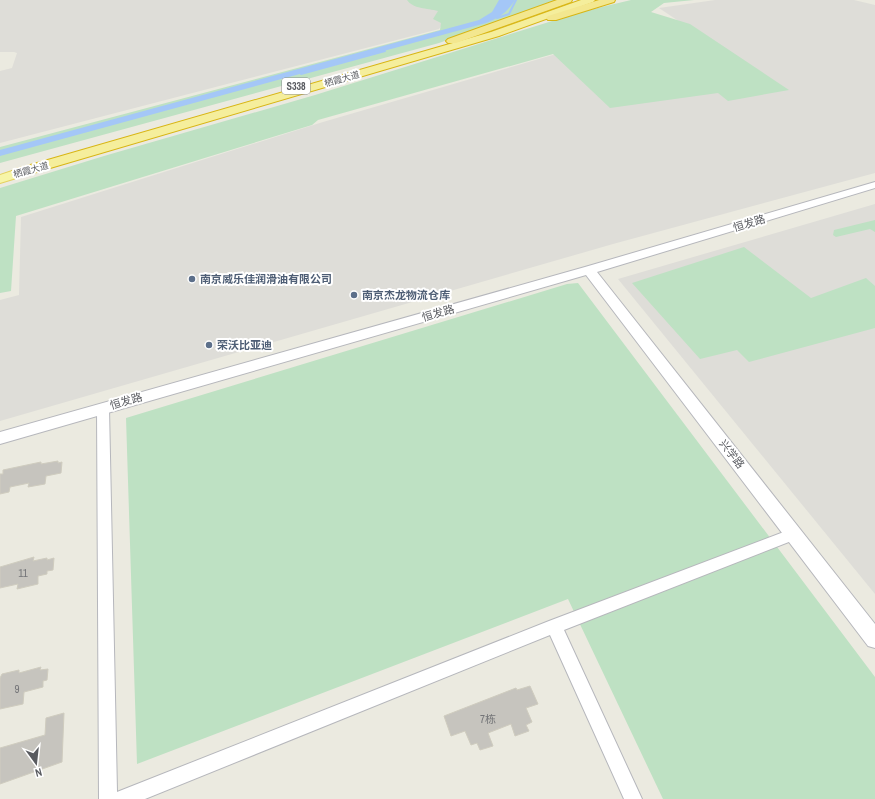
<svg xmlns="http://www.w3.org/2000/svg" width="875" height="799" viewBox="0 0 875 799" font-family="'Archivo Narrow','Noto Sans SC',sans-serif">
	<rect width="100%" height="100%" fill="#ebeae0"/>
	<g fill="#deddd8">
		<path d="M0,0H459L439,29L0,143V71L12,68L17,53L14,52H0Z"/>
		<path d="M715,0H854L875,5V173L613,244L0,421V300L19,295L21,217L323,122L649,27L680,22L659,8Z"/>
		<path d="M875,204V594L618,279Z"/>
	</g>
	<g fill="#bee1c3">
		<path d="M407,0H559L439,43L0,163V147L440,30L441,23L433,19L438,11C427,8 413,9 407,0Z"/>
		<path d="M631,0H694L664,3L651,12L690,24L789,90L728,101L718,93L610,108L553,54L318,120L312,125L16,216L11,291L0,293V188L104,156L315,95L581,12Z"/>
		<path d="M875,220V232L870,229L836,237L833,235L834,230Z"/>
		<path d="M744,247L811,298L866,278L875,286V328L749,362L737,350L700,359L632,283Z"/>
		<path d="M578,283L875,677V799H663L568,599L137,764L126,418L567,284Z"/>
	</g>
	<path fill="#a4c7f7" d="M499,0H515C506,13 501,17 486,23L0,156V150L479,20L492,12Z"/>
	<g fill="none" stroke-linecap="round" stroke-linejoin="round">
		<g stroke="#a4c7f7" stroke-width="2">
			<path d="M497,18L509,14L516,0"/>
			<path d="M301,74L385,51"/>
		</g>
	</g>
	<g fill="#c6c4be" stroke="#cfccbf">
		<path d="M58,461V463L62,462L61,473L46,476L45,484L28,487L29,483L10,487L9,492L0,494V474H3V470L41,462V464Z"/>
		<path d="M34,557L33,561L47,558V560L54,558L53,570L47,571V574L38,576V584L17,589L18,584L0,588V567Z"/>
		<path d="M41,667L40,670L48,669L47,680L43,681V687L24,692L23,704L0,709V678L2,674L19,670V673Z"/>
		<path d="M530,686L538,704L526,708L532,722L526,725L529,731L515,736L511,724L488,733L493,746L480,750L477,743L471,745L465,731L451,736L444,716L516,688L517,690Z"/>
		<path d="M64,713L62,762L0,784V748L45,735L46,718Z"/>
	</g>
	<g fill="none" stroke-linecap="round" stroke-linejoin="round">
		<g stroke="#b6b7bc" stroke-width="2">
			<path id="minor" d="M103,404L107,405L109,408L117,792L549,621L789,530L794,528L799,530L801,534L799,538L564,630L642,799H624L550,635L145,799H99L97,408L99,405Z"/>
		</g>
		<g stroke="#b6b7bc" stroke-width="2">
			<path id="tertiary" d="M875,182V188L597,272L875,624V648L868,646L586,275L0,444V432L585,267Z"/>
		</g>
		<g stroke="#e4d160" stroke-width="2">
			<path id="primary" d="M18,169L23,170L25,173L23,176L0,183V175Z"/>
		</g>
		<g stroke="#d8b513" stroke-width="2">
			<path id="trunk" d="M581,0H595L593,2L499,36L23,176L18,177L13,176L11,173L13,170L491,32Z"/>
		</g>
		<g stroke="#d8b513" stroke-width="2">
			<g id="motorway">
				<path d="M557,0H572L571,2L456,43H448L446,41L448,39Z"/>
				<path d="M599,0H615L614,2L556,20H548L546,18L548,16Z"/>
			</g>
		</g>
		<use href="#minor" fill="#fff" fill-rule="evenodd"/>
		<use href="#tertiary" fill="#fff" fill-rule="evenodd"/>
		<use href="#primary" fill="#f7f5a8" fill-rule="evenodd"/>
		<use href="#trunk" fill="#f5ee9c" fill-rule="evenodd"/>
		<use href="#motorway" fill="#f3e78f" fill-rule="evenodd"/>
	</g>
	<g fill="#5c6f8a" stroke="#fff" stroke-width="1.5">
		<circle cx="192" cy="279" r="4"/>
		<circle cx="354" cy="295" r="4"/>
		<circle cx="209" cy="345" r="4"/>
	</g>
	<g text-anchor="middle" stroke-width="4" stroke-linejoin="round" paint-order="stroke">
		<g font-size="9" fill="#595b60" stroke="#fff">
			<text transform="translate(342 79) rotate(-16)" y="3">栖霞大道</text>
			<text transform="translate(31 170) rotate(-16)" y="3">栖霞大道</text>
		</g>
		<rect fill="#fff" stroke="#8b8c90" stroke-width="1" x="282" y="78" width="28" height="16" rx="3"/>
		<g font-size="10" font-weight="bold" fill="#595b60">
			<text x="296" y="90">S338</text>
		</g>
		<g font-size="11" fill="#595b60" stroke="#fff">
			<text transform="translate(749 223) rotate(-17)" y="4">恒发路</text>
			<text transform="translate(438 313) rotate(-16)" y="4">恒发路</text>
			<text transform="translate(126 401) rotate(-16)" y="4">恒发路</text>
			<text transform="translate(732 454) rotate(52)" y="4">兴学路</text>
		</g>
		<g font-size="11" font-weight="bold" fill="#4e5e75" stroke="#fff" text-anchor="start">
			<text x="200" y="283">南京威乐佳润滑油有限公司</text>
			<text x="362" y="299">南京杰龙物流仓库</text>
			<text x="217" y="349">荣沃比亚迪</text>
		</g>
		<g font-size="11" fill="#747578">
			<text x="23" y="577">11</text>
			<text x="17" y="693">9</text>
			<text x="488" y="723">7栋</text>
		</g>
	</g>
	<g transform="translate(36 763) rotate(165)" stroke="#ffffff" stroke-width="3" paint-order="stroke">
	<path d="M0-3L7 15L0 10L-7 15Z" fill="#595b60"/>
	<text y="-6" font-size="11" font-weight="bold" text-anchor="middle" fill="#595b60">N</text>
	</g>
</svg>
